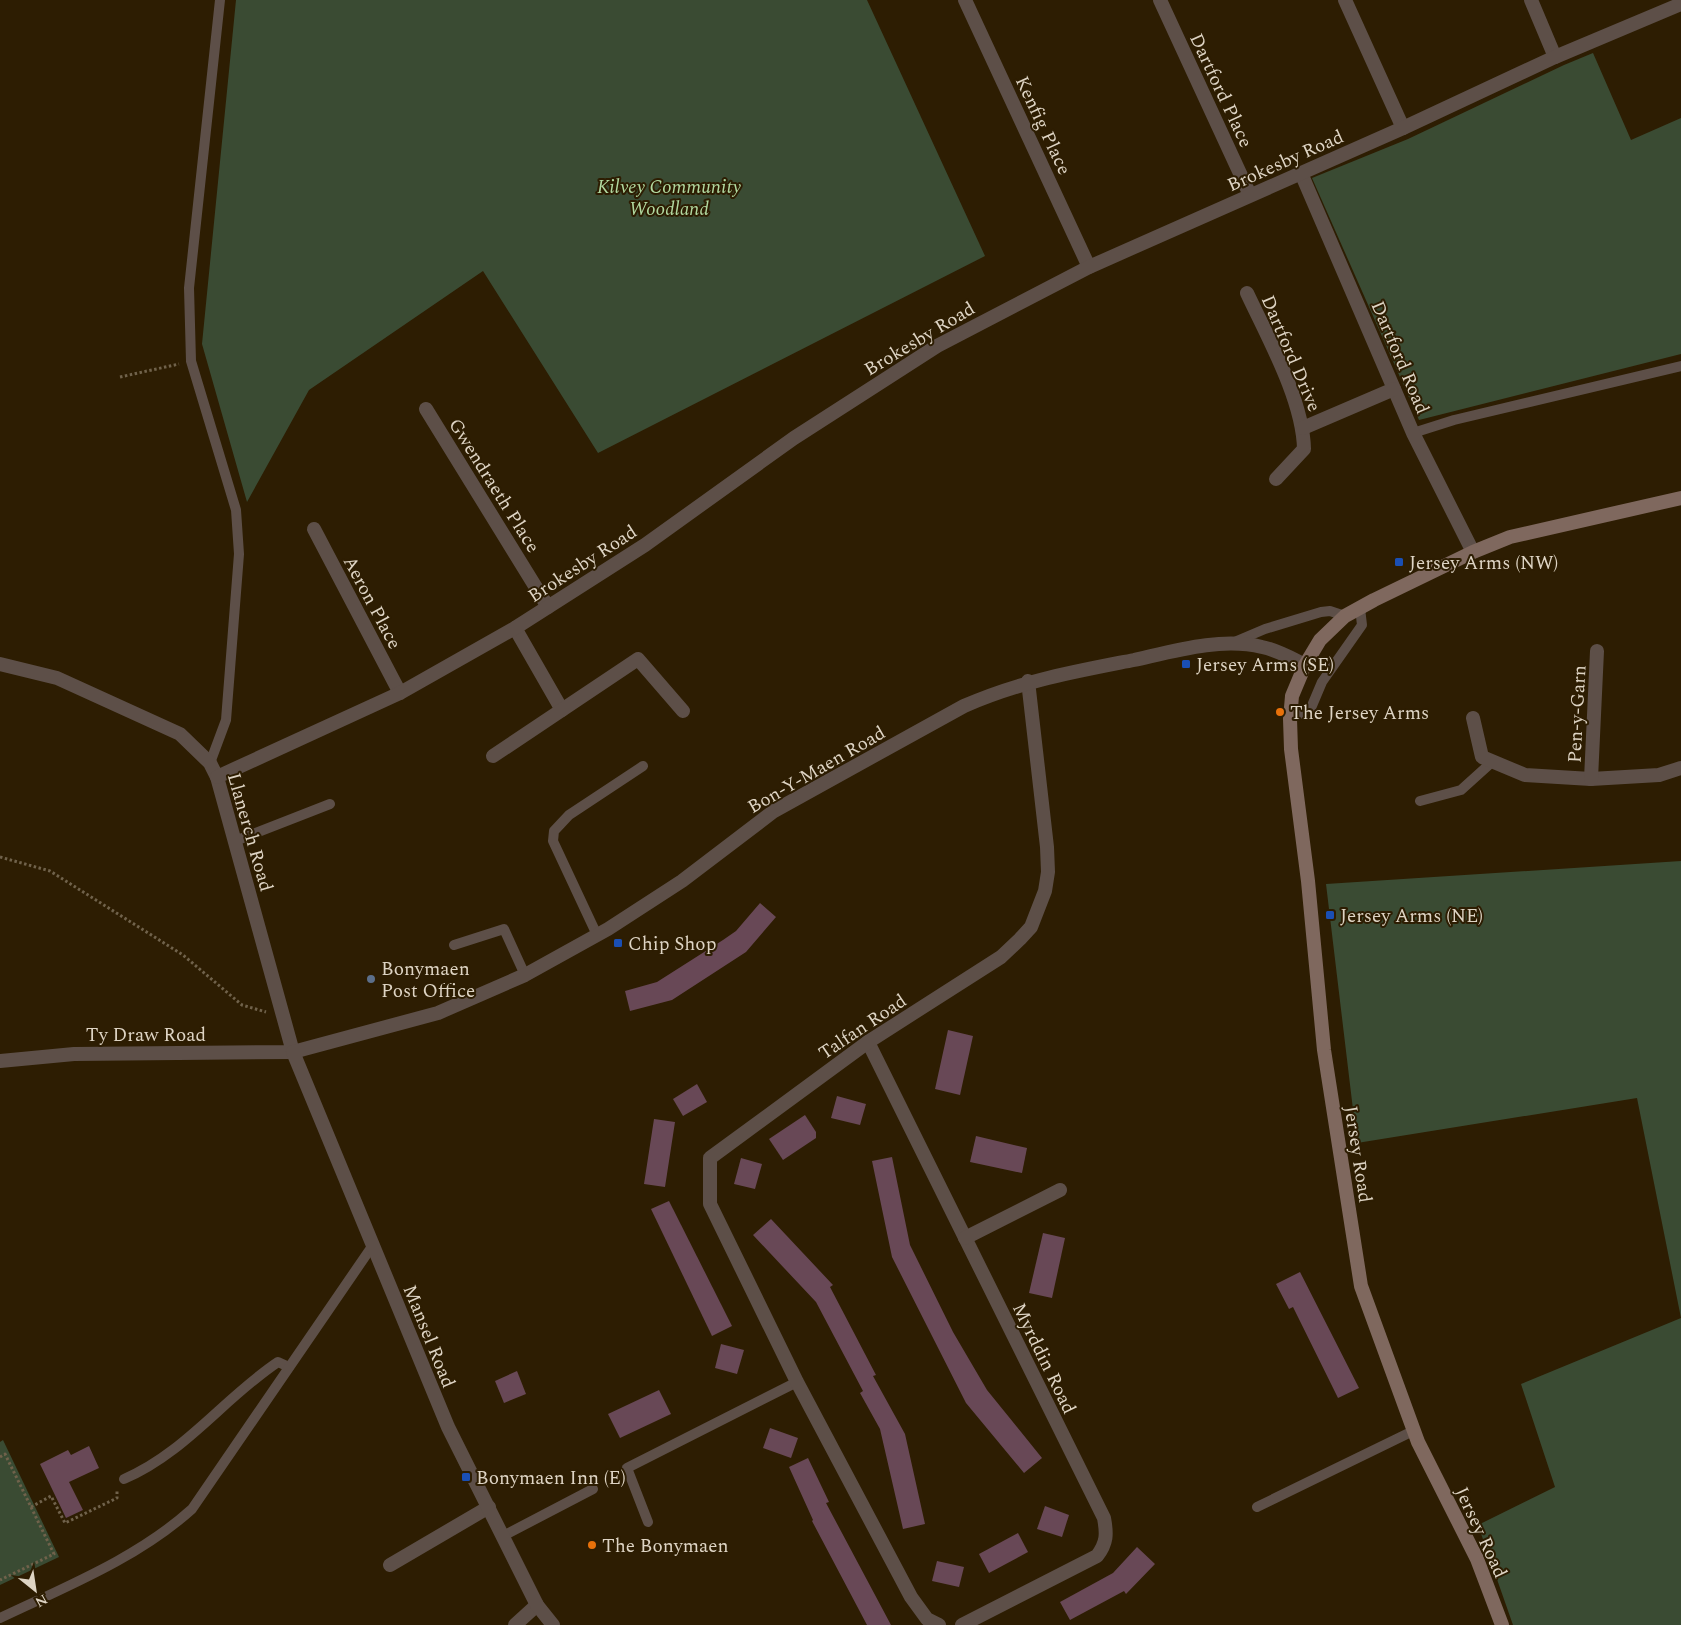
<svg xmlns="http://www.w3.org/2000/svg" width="1681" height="1625" viewBox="0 0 1681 1625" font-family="Spectral,serif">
	<rect width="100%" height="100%" fill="#2d1d02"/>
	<g fill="#3a4b33">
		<path d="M236,0H867L985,256L598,453L483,271L309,390L247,502L202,344Z"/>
		<path d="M1593,53L1631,140L1681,118V354L1419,420L1312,178L1408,139L1564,65Z"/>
		<path d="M1681,861V1625H1513L1478,1525L1555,1487L1521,1384L1681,1318L1637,1098L1357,1143L1326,884Z"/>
		<path d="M3,1440L59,1557L0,1585V1442Z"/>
	</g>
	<g fill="#684856">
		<path d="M760,903L776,917L746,952L672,1000L630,1011L625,991L657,982L723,940L736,931Z"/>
		<path d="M948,1030L973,1036L960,1095L935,1089Z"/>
		<path d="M697,1084L707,1102L683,1116L673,1099Z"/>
		<path d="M837,1096L866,1104L860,1125L831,1118Z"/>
		<path d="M805,1115L816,1132V1138L783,1160L769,1139Z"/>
		<path d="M654,1119L675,1122L665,1187L644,1184Z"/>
		<path d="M976,1136L1027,1148L1022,1173L970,1162Z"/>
		<path d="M892,1157L910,1245L953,1332L987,1390L1042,1458L1024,1473L966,1403L892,1257L872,1161Z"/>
		<path d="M741,1158L762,1164L755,1189L734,1184Z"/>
		<path d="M669,1201L732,1326L712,1336L651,1209Z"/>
		<path d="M771,1219L833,1285L830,1287L876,1375L873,1376L905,1434L925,1524L903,1529L880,1429L860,1393L863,1391L816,1302L753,1235Z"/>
		<path d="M1043,1233L1065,1238L1052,1298L1029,1293Z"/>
		<path d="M1300,1272L1359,1388L1338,1398L1293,1307L1289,1309L1276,1284Z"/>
		<path d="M721,1344L744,1350L737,1374L715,1368Z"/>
		<path d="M517,1371L526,1394L504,1403L495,1381Z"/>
		<path d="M659,1390L671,1414L620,1438L608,1414Z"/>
		<path d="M770,1428L798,1438L791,1458L763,1448Z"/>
		<path d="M89,1446L99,1468L69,1482L83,1510L66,1518L40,1464L68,1450L71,1455Z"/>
		<path d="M808,1458L829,1502L826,1503L891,1625H867L812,1521L813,1520L789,1467Z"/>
		<path d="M1045,1506L1069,1515L1062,1537L1037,1529Z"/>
		<path d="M1018,1533L1028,1552L989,1573L979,1554Z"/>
		<path d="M1137,1547L1155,1564L1126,1594L1124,1591L1070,1620L1060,1602L1113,1573Z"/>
		<path d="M937,1561L964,1567L959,1587L932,1581Z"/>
	</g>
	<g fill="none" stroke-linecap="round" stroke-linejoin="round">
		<g stroke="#70624b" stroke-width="3" stroke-dasharray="2.5 2.5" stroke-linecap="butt">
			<path d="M120,377L179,364"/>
			<path d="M0,857L50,871L183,955L242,1005L266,1012"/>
			<path d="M0,1457L5,1454L54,1554L0,1580"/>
			<path d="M31,1507L51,1496L65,1523L117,1498V1490"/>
		</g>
		<g stroke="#5d4f48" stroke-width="10">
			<path d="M1413,433L1454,420L1681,366"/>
			<path d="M1232,643L1265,629L1321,612L1330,611L1345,616"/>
			<path d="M1290,719L1311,708L1322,682L1362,625L1360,608"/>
			<path d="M210,763L226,720L239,554L236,510L191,361L189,288L220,0"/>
			<path d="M1420,801L1461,790L1492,762"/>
			<path d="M235,841L330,804"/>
			<path d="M597,935L553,841L554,831L569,815L643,766"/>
			<path d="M454,945L504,929L525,975"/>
			<path d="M124,1479C185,1453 224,1398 278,1362L289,1367"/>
			<path d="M1257,1507L1413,1431"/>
			<path d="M648,1522L627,1468L797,1382"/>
			<path d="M503,1536L593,1489"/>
			<path d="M0,1618C65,1587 138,1558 192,1509L373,1245"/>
		</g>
		<g stroke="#5d4f48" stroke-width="14">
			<path d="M965,0L1089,267"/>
			<path d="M1160,0L1250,195"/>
			<path d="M1345,0L1403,128"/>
			<path d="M1531,0L1555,57"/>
			<path d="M1301,173L1413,433L1473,552"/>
			<path d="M1247,293C1268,338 1303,400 1304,449L1276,479"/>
			<path d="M426,409L548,607"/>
			<path d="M1303,428L1394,389"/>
			<path d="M314,529L400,693"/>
			<path d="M515,628L562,710"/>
			<path d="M0,664L57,678L180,734L210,763L217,777L293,1052L74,1054L0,1061"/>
			<path d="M1473,718L1482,757L1525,775L1591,779L1659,775L1681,768"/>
			<path d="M493,756L638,659L683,711"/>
			<path d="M217,777L400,693L515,628L645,545L794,438L937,346L1089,267L1403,128L1555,57L1681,4"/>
			<path d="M1591,779L1597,651"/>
			<path d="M868,1042L1104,1518C1107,1534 1107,1543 1097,1556L962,1625"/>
			<path d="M965,1238L1060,1190"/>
			<path d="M390,1565L489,1507"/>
			<path d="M515,1625L537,1605"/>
			<path d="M939,1625L927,1619L911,1597L797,1382L710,1204V1158L868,1042L1001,957L1020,939L1031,927L1045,891L1048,872L1047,847L1028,681"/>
		</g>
		<path stroke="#5d4f48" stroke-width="14" d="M553,1625L537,1605L448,1427L293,1052L438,1013L525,975L608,929L682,881L774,811L964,706C1021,681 1073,672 1134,660C1174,651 1221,637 1262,647C1277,650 1291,658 1305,665"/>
		<path stroke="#7f685e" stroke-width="14" d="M1502,1625L1477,1559L1418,1442L1361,1286L1324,1050L1308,881L1291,749L1290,719L1292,696L1305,665L1320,640L1345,616L1374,600L1473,552L1510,537L1681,498"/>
	</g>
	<g fill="#1a4fb4" stroke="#2d1d02" stroke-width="2">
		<rect x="1394" y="557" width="10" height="10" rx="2.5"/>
		<rect x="1181" y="659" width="10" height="10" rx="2.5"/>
		<rect x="1325" y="910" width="10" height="10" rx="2.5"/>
		<rect x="613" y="938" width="10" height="10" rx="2.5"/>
		<rect x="461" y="1472" width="10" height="10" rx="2.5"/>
	</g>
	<g fill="#e8710a" stroke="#2d1d02" stroke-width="2">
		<circle cx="1280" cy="712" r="5"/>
		<circle cx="592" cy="1545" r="5"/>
	</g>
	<circle fill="#5c6f8a" stroke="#2d1d02" stroke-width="2" cx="371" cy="979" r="5"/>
	<g text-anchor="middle" stroke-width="4" stroke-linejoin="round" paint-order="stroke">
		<g font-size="19" fill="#ded4c4" stroke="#2d1d02">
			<text transform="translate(1222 90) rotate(65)" y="7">Dartford Place</text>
			<text transform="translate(1044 125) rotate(65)" y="7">Kenfig Place</text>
			<text transform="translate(1285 160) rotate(-24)" y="7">Brokesby Road</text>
			<text transform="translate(919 338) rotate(-31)" y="7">Brokesby Road</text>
			<text transform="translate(1292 353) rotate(67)" y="7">Dartford Drive</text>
			<text transform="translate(1401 357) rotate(67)" y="7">Dartford Road</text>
			<text transform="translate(495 485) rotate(58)" y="7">Gwendraeth Place</text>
			<text transform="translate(582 563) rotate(-33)" y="7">Brokesby Road</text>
			<text transform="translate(373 602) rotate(62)" y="7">Aeron Place</text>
			<text transform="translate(1576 714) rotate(-87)" y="7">Pen-y-Garn</text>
			<text transform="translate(816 769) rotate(-30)" y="7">Bon-Y-Maen Road</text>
			<text transform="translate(251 832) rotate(74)" y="7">Llanerch Road</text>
			<text transform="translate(862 1026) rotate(-34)" y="7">Talfan Road</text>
			<text x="146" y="1041">Ty Draw Road</text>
			<text transform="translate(1359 1154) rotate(81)" y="7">Jersey Road</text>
			<text transform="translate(430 1336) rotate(68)" y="7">Mansel Road</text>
			<text transform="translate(1045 1358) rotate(64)" y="7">Myrddin Road</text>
			<text transform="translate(1482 1532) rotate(65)" y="7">Jersey Road</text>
		</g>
		<g font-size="19" font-style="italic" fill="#b1d9a0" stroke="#2d1d02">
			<text x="669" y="193">Kilvey Community<tspan x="669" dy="22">Woodland</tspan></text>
		</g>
		<g font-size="19" fill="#ded4c4" stroke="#2d1d02" text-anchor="start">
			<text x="1409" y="569">Jersey Arms (NW)</text>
			<text x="1196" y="671">Jersey Arms (SE)</text>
			<text x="1290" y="719">The Jersey Arms</text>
			<text x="1340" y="922">Jersey Arms (NE)</text>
			<text x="628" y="950">Chip Shop</text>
			<text x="381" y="975">Bonymaen<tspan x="381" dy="22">Post Office</tspan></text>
			<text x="476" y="1484">Bonymaen Inn (E)</text>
			<text x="602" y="1552">The Bonymaen</text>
		</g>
	</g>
	<g transform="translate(35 1590) rotate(150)" stroke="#2d1d02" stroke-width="4" paint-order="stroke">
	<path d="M0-4L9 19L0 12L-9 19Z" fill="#ded4c4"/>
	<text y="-8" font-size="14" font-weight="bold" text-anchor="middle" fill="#ded4c4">N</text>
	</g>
</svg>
